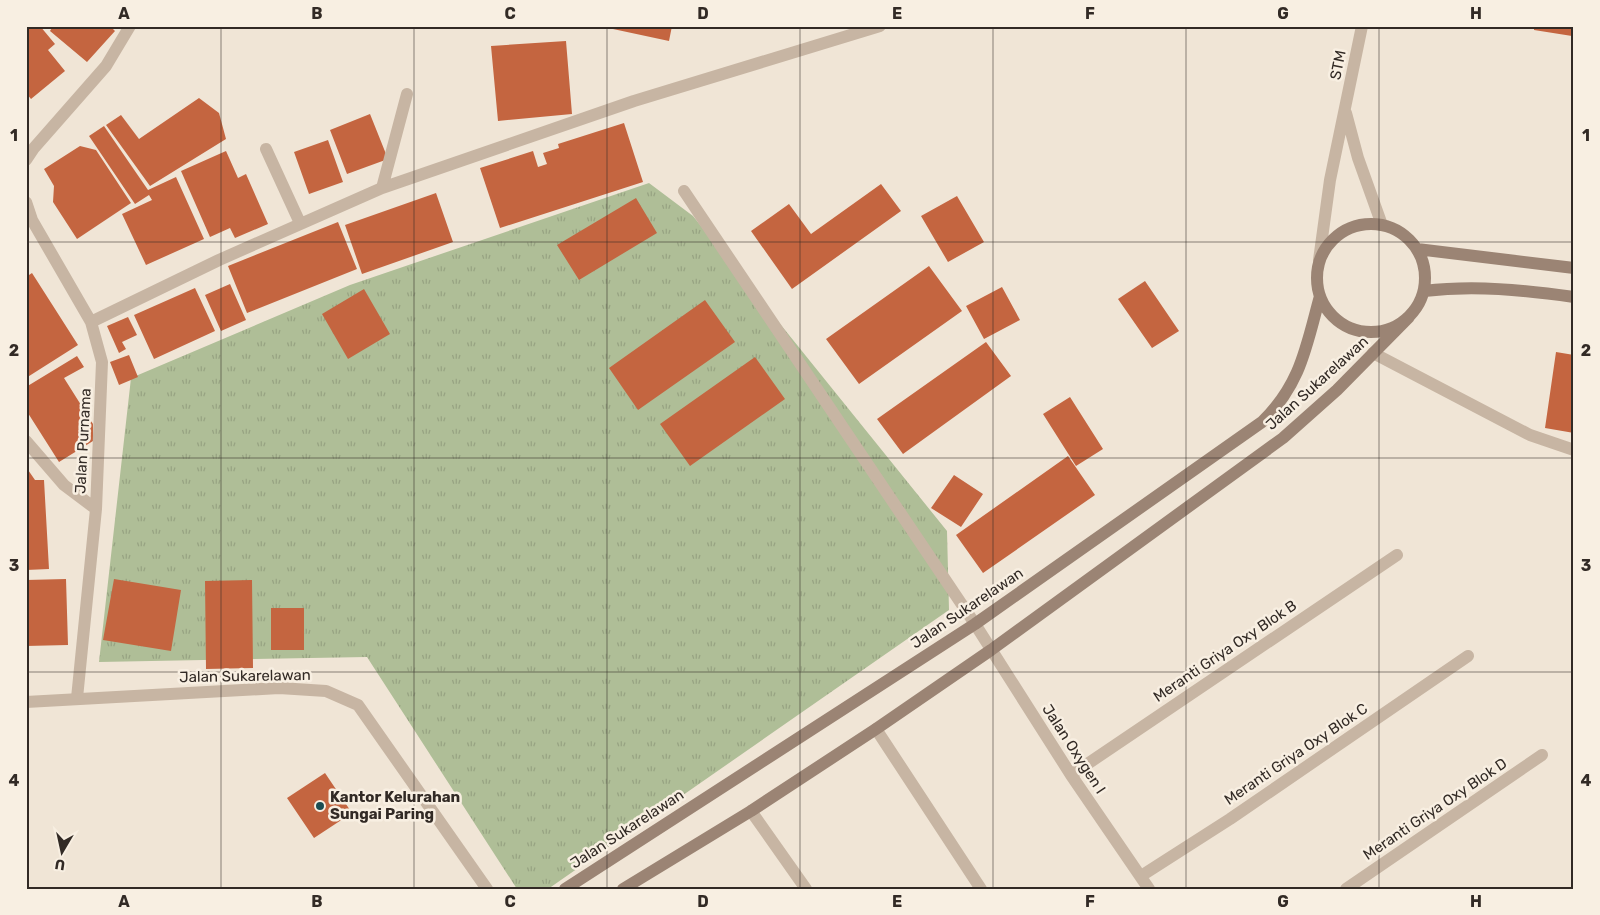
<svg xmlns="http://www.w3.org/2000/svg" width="1600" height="915" font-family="Rubik,sans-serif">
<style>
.grass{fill:url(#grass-tufts)}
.building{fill:#c46540}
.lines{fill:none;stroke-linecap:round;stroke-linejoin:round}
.minor{stroke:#c7b5a3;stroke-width:12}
.tertiary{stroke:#c7b5a3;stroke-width:12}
.secondary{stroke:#9b8474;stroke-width:12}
.grid{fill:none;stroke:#322a25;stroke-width:1;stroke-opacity:0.55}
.poi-dot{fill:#1b4d53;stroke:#f8efe2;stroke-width:2}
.labels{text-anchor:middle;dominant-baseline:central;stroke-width:5;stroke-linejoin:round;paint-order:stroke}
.street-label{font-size:15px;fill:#322a25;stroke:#f8efe2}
.poi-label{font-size:15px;font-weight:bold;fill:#322a25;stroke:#f8efe2;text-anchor:start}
.neatline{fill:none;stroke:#322a25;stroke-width:2}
.grid-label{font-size:16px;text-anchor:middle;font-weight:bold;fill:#322a25}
</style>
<defs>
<pattern id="grass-tufts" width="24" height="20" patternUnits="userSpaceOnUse" patternTransform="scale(1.25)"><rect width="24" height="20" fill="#afbe97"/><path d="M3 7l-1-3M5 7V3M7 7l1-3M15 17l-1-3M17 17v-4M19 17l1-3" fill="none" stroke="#97a382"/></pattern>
</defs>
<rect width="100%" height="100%" fill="#f0e5d6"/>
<path class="grass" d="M 649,183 L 693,216 L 947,531 L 949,610 L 548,889 L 517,889 L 367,657 L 99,662 L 131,378 L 350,285 Z"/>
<path class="building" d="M 26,26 L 40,26 L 55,44 L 48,50 L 65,71 L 31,99 L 26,93 Z
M 53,26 L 110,26 L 115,31 L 87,62 L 50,31 Z
M 599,26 L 672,26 L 669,41 Z
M 1534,26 L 1573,26 L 1572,36 L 1534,30 Z
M 566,41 L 572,114 L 498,121 L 491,46 Z
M 199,98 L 219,113 L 226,139 L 150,186 L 106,125 L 121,115 L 139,139 Z
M 370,114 L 388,159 L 347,174 L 330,130 Z
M 624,123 L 643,182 L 500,228 L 480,168 L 533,151 L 538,167 L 547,164 L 543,153 L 559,148 L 558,144 Z
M 104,126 L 148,190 L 176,177 L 204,239 L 146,265 L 122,214 L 152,200 L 149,195 L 135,204 L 89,136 Z
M 328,140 L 343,182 L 309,194 L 294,152 Z
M 80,146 L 96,150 L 131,203 L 77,239 L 53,202 L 54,186 L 44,169 Z
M 226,151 L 238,178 L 246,174 L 268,224 L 235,238 L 230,228 L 210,237 L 181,171 Z
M 881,184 L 901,211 L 792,289 L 751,231 L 789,204 L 811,234 Z
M 436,193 L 453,242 L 362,274 L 345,225 Z
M 957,196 L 984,242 L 948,262 L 921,216 Z
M 636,198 L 657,233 L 579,280 L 557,245 Z
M 338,222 L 357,269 L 247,313 L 228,266 Z
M 929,266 L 962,311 L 859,384 L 826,339 Z
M 32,273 L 78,345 L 26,378 L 26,277 Z
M 1145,281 L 1179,331 L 1152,348 L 1118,299 Z
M 230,284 L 246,320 L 221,331 L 205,295 Z
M 1002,287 L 1020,320 L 984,339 L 966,306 Z
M 195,288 L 215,331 L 154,359 L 134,315 Z
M 364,289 L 390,334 L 348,359 L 322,314 Z
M 705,300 L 735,342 L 638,410 L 609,368 Z
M 128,317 L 137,335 L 122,342 L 126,349 L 119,353 L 107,326 Z
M 986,342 L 1011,376 L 903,454 L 877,419 Z
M 1556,352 L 1574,355 L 1574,433 L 1545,428 Z
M 129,355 L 138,377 L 119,385 L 110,362 Z
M 77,356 L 84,367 L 64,378 L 93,424 L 93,441 L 59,462 L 26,410 L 26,387 Z
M 755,357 L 785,399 L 690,466 L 660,424 Z
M 1070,397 L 1103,449 L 1076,466 L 1043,414 Z
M 1068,456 L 1095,495 L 983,573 L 956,535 Z
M 26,467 L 35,480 L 44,480 L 49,569 L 26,570 Z
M 954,475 L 983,494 L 961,527 L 931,508 Z
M 66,579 L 68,645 L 26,646 L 26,580 Z
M 114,579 L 181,590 L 171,651 L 103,640 Z
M 252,580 L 253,668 L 206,669 L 205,581 Z
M 271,608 L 304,608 L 304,650 L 271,650 Z
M 325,773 L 352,813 L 314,838 L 287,798 Z"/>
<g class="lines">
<path class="minor" d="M 266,149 L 300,223
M 26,160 L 34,148 L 106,66 L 130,26
M 382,188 L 407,94
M 684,191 L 975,624 L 1071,775 L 1149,889
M 26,202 L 32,220 L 91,322 L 102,362 L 96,509 L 77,698
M 91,322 L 219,260 L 382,188 L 634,101 L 880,26
M 1373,353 L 1530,435 L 1574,450
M 26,441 L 64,485 L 96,509
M 876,729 L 981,889
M 1071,775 L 1397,555
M 751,811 L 806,889
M 1141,876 L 1230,819 L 1468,656
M 1346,889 L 1542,755"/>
<path class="tertiary" d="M 1346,113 L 1358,158 L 1382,225
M 1319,260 L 1330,180 L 1362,26
M 26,702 L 279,688 L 326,691 L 358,705 L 487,889"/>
<path class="secondary" d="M1317 278a54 54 0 1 1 108 0a54 54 0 1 1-108 0Z
M 1417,249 L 1574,268
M 1424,291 C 1475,285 1523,290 1574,297
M 565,889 L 975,624 L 1262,422 C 1301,384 1306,347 1320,296
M 623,889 L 751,811 L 876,729 L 991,650 L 1283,438 L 1337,390 L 1409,317"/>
</g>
<path class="grid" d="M 221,26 L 221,889M 414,26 L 414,889M 607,26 L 607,889M 800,26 L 800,889M 993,26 L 993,889M 1186,26 L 1186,889M 1379,26 L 1379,889M 26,242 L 1574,242M 26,458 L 1574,458M 26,672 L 1574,672"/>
<circle class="poi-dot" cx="320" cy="806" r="5"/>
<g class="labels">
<g class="street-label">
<text transform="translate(1338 65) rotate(-79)">STM</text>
<text transform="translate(1317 383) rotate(-42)">Jalan Sukarelawan</text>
<text transform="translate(83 441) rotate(-87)">Jalan Purnama</text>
<text transform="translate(967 608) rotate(-34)">Jalan Sukarelawan</text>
<text transform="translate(1225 651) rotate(-34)">Meranti Griya Oxy Blok B</text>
<text transform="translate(245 676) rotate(-1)">Jalan Sukarelawan</text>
<text transform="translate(1074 749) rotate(57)">Jalan Oxygen I</text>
<text transform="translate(1296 754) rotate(-34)">Meranti Griya Oxy Blok C</text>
<text transform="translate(1435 809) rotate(-34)">Meranti Griya Oxy Blok D</text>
<text transform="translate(627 829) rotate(-33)">Jalan Sukarelawan</text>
</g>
<g class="poi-label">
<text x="330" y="797">Kantor Kelurahan<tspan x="330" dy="17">Sungai Paring</tspan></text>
</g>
</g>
<rect width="1600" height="915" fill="none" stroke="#f8efe2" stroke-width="55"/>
<g transform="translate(62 852) rotate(189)" stroke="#f8efe2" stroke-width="4" paint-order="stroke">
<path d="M0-4L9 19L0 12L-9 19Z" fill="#322a25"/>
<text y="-8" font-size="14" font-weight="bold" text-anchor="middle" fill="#322a25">U</text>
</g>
<rect x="28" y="28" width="1544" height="860" class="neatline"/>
<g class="grid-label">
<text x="124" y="19">A</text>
<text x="317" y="19">B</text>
<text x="510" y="19">C</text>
<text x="703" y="19">D</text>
<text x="897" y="19">E</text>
<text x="1090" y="19">F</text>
<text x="1283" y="19">G</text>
<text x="1476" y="19">H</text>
<text x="14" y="141">1</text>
<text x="1586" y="141">1</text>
<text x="14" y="356">2</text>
<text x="1586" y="356">2</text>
<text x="14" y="571">3</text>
<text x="1586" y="571">3</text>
<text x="14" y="786">4</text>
<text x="1586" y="786">4</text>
<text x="124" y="907">A</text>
<text x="317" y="907">B</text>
<text x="510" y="907">C</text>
<text x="703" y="907">D</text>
<text x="897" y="907">E</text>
<text x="1090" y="907">F</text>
<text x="1283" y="907">G</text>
<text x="1476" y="907">H</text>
</g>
</svg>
